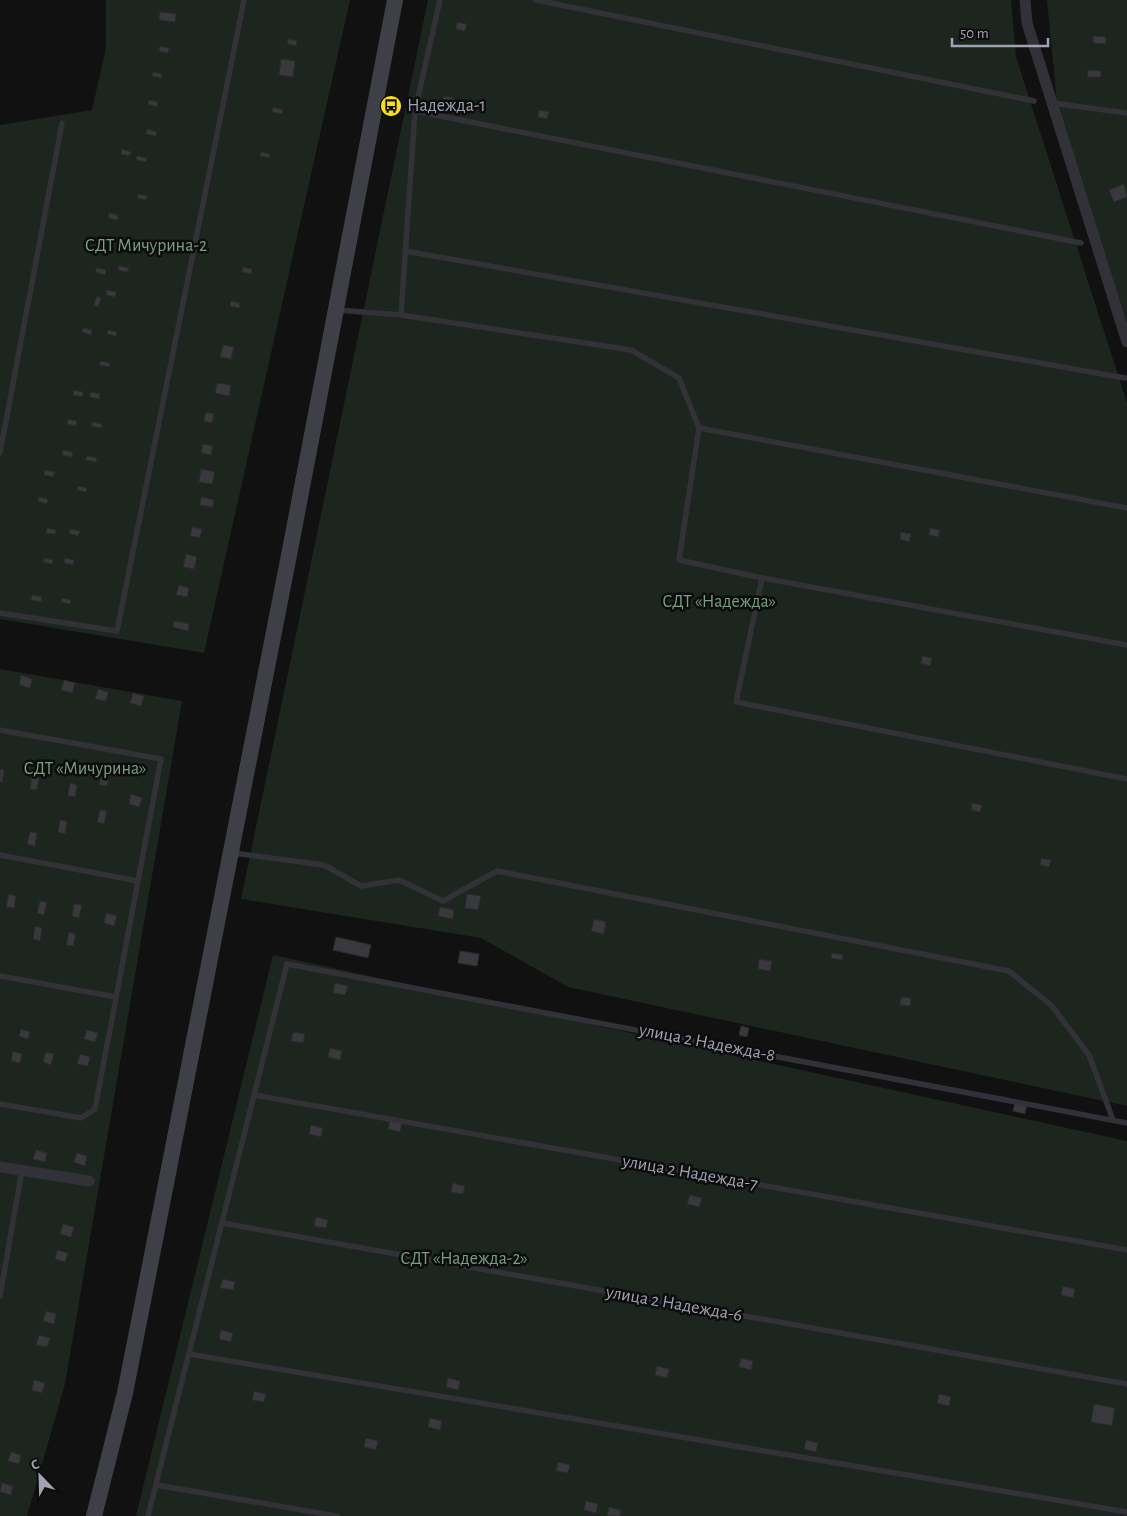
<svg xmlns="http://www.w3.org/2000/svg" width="1127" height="1516" font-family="'Alegreya Sans',sans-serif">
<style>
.green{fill:#1d251f}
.building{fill:#38383d;stroke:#2b2a2e}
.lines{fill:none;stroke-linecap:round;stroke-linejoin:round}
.lane{stroke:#323137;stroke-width:5.5}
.street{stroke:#323137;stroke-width:11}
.secondary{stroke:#3f4047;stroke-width:16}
.labels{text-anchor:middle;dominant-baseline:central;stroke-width:5;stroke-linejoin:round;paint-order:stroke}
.poi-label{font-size:18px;fill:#a1a3b4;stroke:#0c0c0d;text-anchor:start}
.park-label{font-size:18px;fill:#77a082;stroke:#0c0c0d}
.street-label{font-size:18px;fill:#a1a3b4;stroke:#0c0c0d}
</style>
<rect width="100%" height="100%" fill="#111112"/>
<path class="green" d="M 106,0 L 350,0 L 204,653 L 0,619 L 0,125 L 92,110 L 106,48 Z
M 428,0 L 1011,0 L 1016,57 L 1127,403 L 1127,1106 L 568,987 L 481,938 L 241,899 Z
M 1047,0 L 1127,0 L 1127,338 L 1059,124 Z
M 0,669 L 182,701 L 65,1384 L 27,1516 L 0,1516 Z
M 273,955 L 1127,1141 L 1127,1516 L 136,1516 Z"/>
<path class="building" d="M 160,12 L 176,14 L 175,22 L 159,20 Z
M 457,22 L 467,24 L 465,31 L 456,29 Z
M 1093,36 L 1106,37 L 1106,44 L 1093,43 Z
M 288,39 L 297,41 L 296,46 L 287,44 Z
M 160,46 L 169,48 L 168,53 L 159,51 Z
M 281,59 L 295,61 L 293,77 L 279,75 Z
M 1088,70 L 1101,71 L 1101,77 L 1087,77 Z
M 153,72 L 162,74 L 161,78 L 152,76 Z
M 444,96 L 454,98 L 452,105 L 443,103 Z
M 149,100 L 158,102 L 157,107 L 148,104 Z
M 273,107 L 283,110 L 282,114 L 272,112 Z
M 539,110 L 549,112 L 547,119 L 538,117 Z
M 147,129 L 157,132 L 156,136 L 146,134 Z
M 122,149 L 131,152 L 130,156 L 121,154 Z
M 261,152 L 270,154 L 269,158 L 260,156 Z
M 137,156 L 147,158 L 146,162 L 136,160 Z
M 1124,184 L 1127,197 L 1114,202 L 1109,190 Z
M 138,194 L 147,196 L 146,200 L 137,198 Z
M 109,213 L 118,215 L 117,220 L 108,218 Z
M 98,242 L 107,244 L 106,249 L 97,247 Z
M 119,244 L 129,246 L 128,251 L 118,249 Z
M 119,266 L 129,268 L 127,272 L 118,270 Z
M 243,267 L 252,269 L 251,274 L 242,272 Z
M 97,268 L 106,270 L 105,275 L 95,272 Z
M 107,290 L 116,292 L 115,297 L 106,295 Z
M 97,296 L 101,298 L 98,307 L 94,305 Z
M 231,301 L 240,303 L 239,308 L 230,306 Z
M 83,328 L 92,330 L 91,335 L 82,332 Z
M 108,330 L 117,332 L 116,336 L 107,334 Z
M 223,345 L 234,347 L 231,359 L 220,357 Z
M 101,361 L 110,363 L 109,367 L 99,365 Z
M 217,383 L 231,385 L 229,396 L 215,393 Z
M 74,390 L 83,392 L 82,397 L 73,395 Z
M 91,392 L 100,394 L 99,399 L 90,397 Z
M 206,412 L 214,414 L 212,423 L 204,421 Z
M 68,419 L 77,421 L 76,426 L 67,424 Z
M 92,422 L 102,424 L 101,428 L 91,426 Z
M 203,444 L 213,446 L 211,455 L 201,453 Z
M 63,450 L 73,452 L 72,457 L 62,455 Z
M 87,456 L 97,458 L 96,462 L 86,460 Z
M 201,469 L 215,472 L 212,484 L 199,482 Z
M 45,470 L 55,472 L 53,477 L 44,475 Z
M 78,486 L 87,488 L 86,492 L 77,490 Z
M 39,497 L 48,499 L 47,504 L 38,501 Z
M 201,497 L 214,500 L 213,507 L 200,505 Z
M 192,527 L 202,529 L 200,538 L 190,536 Z
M 47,528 L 56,530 L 55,534 L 46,533 Z
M 930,528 L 940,530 L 938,537 L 929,535 Z
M 70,529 L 80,531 L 78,536 L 69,533 Z
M 901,532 L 911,534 L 909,542 L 900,539 Z
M 186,554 L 197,557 L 194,569 L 183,567 Z
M 44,558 L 53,560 L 52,564 L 43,562 Z
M 65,558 L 74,560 L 73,565 L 64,563 Z
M 179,585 L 189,588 L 187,597 L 176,595 Z
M 32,595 L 42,597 L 41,602 L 31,600 Z
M 62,598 L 71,600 L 70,604 L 61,602 Z
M 174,621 L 189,624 L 188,631 L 173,627 Z
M 922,656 L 932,658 L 930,666 L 921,663 Z
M 21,675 L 32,679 L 30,688 L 19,685 Z
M 64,680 L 75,683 L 72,693 L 61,690 Z
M 98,689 L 108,692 L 106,701 L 95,699 Z
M 133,693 L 144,696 L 141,706 L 130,703 Z
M 0,769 L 4,770 L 2,783 L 0,782 Z
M 102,772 L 109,774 L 107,786 L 99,785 Z
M 32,776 L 39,778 L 37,790 L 30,789 Z
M 70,783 L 77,785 L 75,797 L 68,796 Z
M 131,794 L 142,798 L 139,807 L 129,804 Z
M 972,803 L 982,805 L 980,812 L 971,810 Z
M 100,810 L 107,811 L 104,824 L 97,822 Z
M 60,820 L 67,821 L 65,834 L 58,832 Z
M 30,832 L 37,833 L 35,846 L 27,844 Z
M 1041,858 L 1051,860 L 1049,867 L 1040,865 Z
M 9,894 L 16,896 L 14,908 L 6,907 Z
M 467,894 L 481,896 L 478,910 L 465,908 Z
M 40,901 L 47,902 L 44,915 L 37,913 Z
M 74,904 L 82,905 L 79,918 L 72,916 Z
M 440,907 L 454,910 L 453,919 L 438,916 Z
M 106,913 L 117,916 L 114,926 L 104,923 Z
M 594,919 L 606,922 L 604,934 L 591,931 Z
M 35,926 L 42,928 L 40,941 L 33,939 Z
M 69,932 L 76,934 L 73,946 L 66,945 Z
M 336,937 L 371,945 L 368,958 L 333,950 Z
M 460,951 L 479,954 L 477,966 L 458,963 Z
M 832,953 L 843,955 L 842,960 L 831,958 Z
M 759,959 L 772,961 L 770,971 L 758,969 Z
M 335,983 L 348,986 L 345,995 L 333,993 Z
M 901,997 L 911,998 L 910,1006 L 900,1005 Z
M 741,1026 L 749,1028 L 747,1037 L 739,1035 Z
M 21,1029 L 30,1032 L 28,1039 L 19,1036 Z
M 87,1030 L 98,1033 L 95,1042 L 84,1039 Z
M 293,1032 L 305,1034 L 303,1043 L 291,1041 Z
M 330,1048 L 342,1051 L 340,1060 L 328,1057 Z
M 13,1051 L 22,1054 L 20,1063 L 11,1061 Z
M 46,1052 L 54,1054 L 51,1065 L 43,1062 Z
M 80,1054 L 90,1057 L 88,1066 L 77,1064 Z
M 1015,1102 L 1027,1105 L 1025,1114 L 1013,1111 Z
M 390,1120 L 402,1123 L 400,1132 L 388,1129 Z
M 311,1125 L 323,1128 L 321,1137 L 309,1134 Z
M 36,1150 L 47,1153 L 45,1162 L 33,1159 Z
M 77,1153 L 87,1156 L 85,1166 L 74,1162 Z
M 453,1183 L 465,1186 L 463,1194 L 451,1192 Z
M 690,1195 L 702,1198 L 699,1207 L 687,1204 Z
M 316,1217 L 328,1220 L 326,1228 L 314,1226 Z
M 63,1224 L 74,1227 L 71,1237 L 60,1234 Z
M 57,1250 L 68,1253 L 65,1262 L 55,1259 Z
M 223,1279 L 235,1282 L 233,1290 L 220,1288 Z
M 1063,1286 L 1075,1289 L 1073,1298 L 1061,1295 Z
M 46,1311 L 56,1314 L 54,1324 L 43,1321 Z
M 221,1330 L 233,1333 L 231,1342 L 219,1339 Z
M 39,1335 L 50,1338 L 47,1347 L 36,1345 Z
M 741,1358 L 753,1361 L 751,1370 L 739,1367 Z
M 657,1366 L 669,1369 L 667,1378 L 655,1375 Z
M 448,1378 L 460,1381 L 458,1390 L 446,1387 Z
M 34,1380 L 45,1383 L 42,1393 L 32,1390 Z
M 254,1391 L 266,1394 L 264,1402 L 252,1400 Z
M 939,1394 L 951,1397 L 949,1406 L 937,1403 Z
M 1094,1404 L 1115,1408 L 1112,1426 L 1091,1422 Z
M 430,1418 L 442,1421 L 440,1430 L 428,1427 Z
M 366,1438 L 378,1441 L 376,1450 L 364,1447 Z
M 806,1440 L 818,1443 L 816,1452 L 804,1449 Z
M 11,1452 L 21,1455 L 19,1464 L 8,1461 Z
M 558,1462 L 570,1465 L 568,1473 L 556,1471 Z
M 2,1483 L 13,1486 L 11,1495 L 0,1492 Z
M 586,1501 L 598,1504 L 596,1513 L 584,1510 Z
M 609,1507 L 621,1510 L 620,1516 L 607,1516 Z"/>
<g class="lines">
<path class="lane" d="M 536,0 L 1034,101
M 1052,103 L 1127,113
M 415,111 L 1081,243
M 405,251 L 1125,378
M 337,310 L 401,315 L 631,350 L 679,378 L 699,428 L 679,560 L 762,578 L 736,702 L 1127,779
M 401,315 L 415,111 L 440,0
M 699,428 L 1127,508
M 0,453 L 62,123
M 762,578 L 1127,645
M 0,613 L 117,631 L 244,0
M 0,730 L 161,759 L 95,1109 L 81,1118 L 0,1104
M 233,853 L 324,865 L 361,886 L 399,880 L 443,901 L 497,871 L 1009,971 L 1051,1005 L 1089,1055 L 1113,1120
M 0,855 L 138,881
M 0,976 L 116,997
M 254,1095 L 1127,1250
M 222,1223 L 1127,1384
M 0,1296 L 22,1170
M 189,1354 L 1127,1512
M 156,1485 L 337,1516
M 148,1516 L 287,964 L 1127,1123"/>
<path class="street" d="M 1025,0 L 1027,23 L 1127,342
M 0,1167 L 89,1181"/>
<path class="secondary" d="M 94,1516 L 125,1393 L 290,550 L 395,0"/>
</g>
<defs>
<g id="bus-disc" transform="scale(1.125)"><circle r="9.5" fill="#fbdd20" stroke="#0c0c0d"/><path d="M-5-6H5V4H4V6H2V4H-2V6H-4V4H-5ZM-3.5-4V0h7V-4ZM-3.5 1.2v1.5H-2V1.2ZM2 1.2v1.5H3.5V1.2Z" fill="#111"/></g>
</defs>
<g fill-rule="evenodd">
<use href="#bus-disc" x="391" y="106"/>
</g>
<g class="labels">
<g class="poi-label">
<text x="407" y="106">Надежда-1</text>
</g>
<g class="park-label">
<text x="146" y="246">СДТ Мичурина-2</text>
<text x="719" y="602">СДТ «Надежда»</text>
<text x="85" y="769">СДТ «Мичурина»</text>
<text x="464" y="1259">СДТ «Надежда-2»</text>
</g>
<g class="street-label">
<text transform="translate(707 1043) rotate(11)">улица 2 Надежда-8</text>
<text transform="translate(690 1173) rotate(10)">улица 2 Надежда-7</text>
<text transform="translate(674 1304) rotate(10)">улица 2 Надежда-6</text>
</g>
</g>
<g transform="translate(40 1476) rotate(337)" stroke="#0c0c0d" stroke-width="4" paint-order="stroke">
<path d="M0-4L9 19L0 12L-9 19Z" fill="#a1a3b4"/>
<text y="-8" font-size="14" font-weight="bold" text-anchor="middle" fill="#a1a3b4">С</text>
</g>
<path d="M952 38v8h96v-8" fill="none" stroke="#a1a3b4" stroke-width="2.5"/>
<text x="960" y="38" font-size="15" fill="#a1a3b4" stroke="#0c0c0d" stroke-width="4" paint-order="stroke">50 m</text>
</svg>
